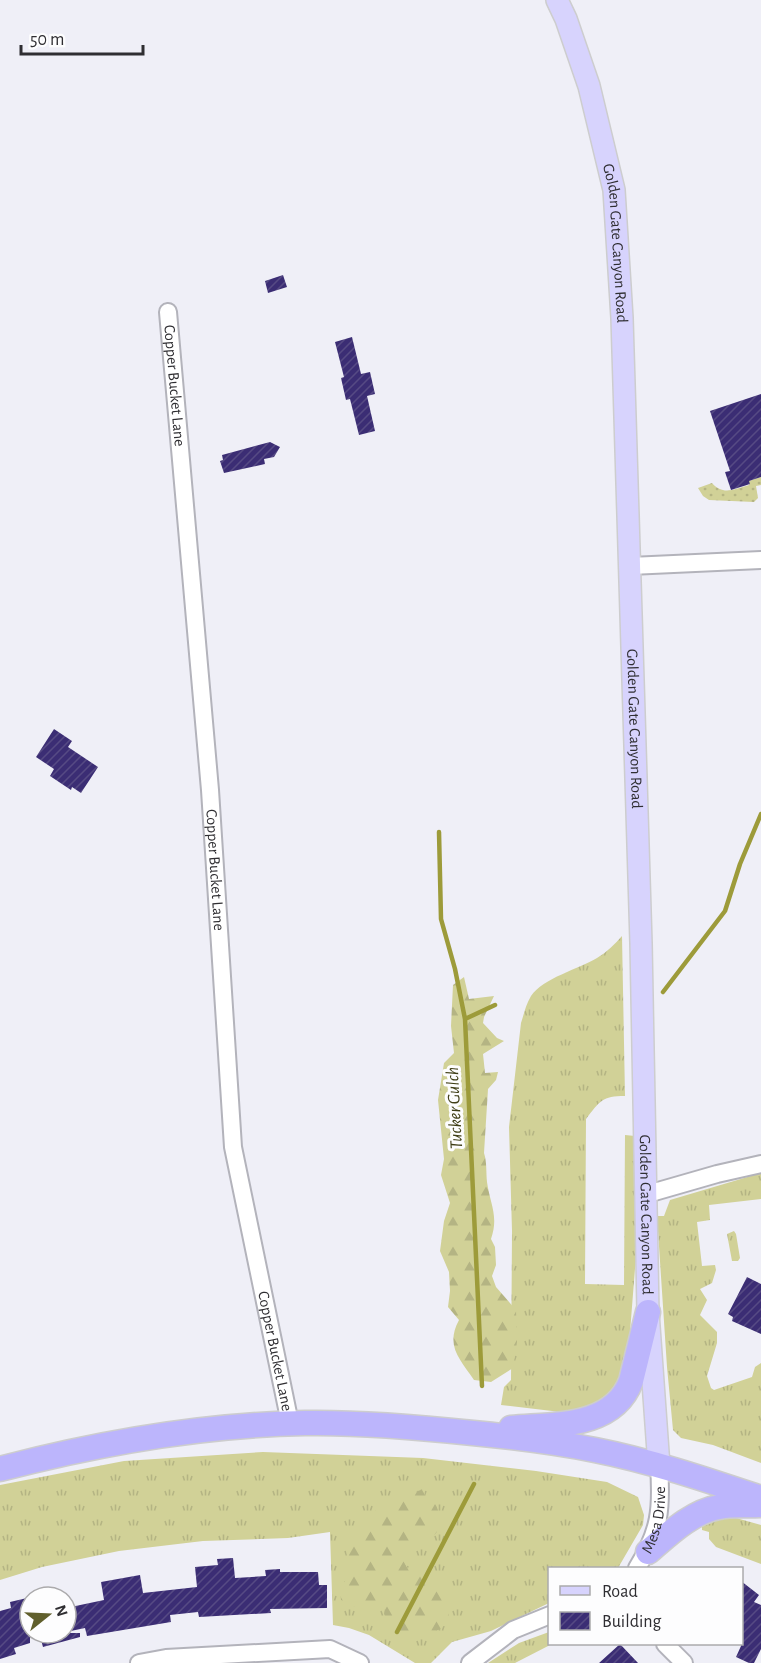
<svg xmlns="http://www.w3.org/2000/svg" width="761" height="1663" font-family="'Alegreya Sans',sans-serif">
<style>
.grass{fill:url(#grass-tufts)}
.forest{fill:url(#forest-firs)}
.park{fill:url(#park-dots)}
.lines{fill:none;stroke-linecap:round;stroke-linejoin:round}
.stream{stroke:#9d9b3a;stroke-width:4.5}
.building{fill:url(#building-hatch)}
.minor-casing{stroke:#b3b3bb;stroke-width:20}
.major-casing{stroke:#cdcdce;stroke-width:24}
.highway-casing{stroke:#cdcdce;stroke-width:27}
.minor{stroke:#fff;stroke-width:16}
.major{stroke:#d7d3fd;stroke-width:21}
.highway{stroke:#bcb5fc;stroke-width:24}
.labels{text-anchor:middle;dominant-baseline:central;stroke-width:6;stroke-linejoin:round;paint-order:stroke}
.street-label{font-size:16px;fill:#2f2e32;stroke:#fdfdfe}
.water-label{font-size:18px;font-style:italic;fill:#3f3e16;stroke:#fdfdfe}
</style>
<defs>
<pattern id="grass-tufts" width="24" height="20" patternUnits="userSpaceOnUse" patternTransform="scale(1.5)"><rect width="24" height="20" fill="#d1d197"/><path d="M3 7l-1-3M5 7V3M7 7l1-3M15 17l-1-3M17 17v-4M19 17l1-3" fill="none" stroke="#b4b483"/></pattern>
<pattern id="forest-firs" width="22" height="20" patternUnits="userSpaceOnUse" patternTransform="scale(1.5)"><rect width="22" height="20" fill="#d1d197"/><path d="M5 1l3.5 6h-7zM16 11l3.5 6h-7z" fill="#b4b483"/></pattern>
<pattern id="park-dots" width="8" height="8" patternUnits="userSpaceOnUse" patternTransform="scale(1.5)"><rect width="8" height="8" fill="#d1d197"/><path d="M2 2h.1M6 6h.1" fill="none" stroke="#b4b483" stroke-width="1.8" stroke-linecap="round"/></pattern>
<pattern id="building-hatch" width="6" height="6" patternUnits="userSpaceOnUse" patternTransform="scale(1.5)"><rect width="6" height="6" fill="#3b2d74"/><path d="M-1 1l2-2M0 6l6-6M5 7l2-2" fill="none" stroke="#564a84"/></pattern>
</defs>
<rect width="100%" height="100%" fill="#efeff7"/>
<path class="grass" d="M 622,936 L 625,1096 C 602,1096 600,1101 586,1119 L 585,1284 L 624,1285 L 625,1135 L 635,1136 L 637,1243 L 629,1345 L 622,1380 L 605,1401 L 569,1413 L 501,1405 L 504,1387 L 511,1380 L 512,1231 L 509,1127 L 521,1023 C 524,1014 526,1004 531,996 C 543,978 579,969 597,958 C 607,952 615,944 622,936 Z
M 761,1173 L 761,1199 L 709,1205 L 710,1220 L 697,1222 L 702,1266 L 715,1265 L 716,1270 L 712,1283 L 700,1289 L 707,1300 L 700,1315 L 717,1332 L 717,1343 L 707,1376 L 711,1388 L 714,1390 L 752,1377 L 755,1367 L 761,1363 L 761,1463 L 713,1445 L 681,1438 L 673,1430 L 667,1367 L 657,1216 L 664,1216 L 670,1200 Z
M 734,1231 L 736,1234 L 740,1258 L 738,1261 L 732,1261 L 727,1234 Z
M 263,1452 L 423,1458 L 536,1471 L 607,1482 L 638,1497 L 644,1515 L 643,1525 L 618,1568 L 550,1568 L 549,1603 L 491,1631 L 452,1642 L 431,1663 L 415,1663 L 369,1635 L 349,1628 L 333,1625 L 330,1532 L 288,1538 L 203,1541 L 119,1551 L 42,1567 L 0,1580 L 0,1485 L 124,1461 Z
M 729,1516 L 761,1525 L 761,1564 L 716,1547 L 709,1539 L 709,1532 L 702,1530 L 702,1519 Z
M 549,1632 L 550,1644 L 552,1644 L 515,1663 L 488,1663 L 519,1643 Z"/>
<path class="forest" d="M 464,977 L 469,999 L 494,996 L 484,1017 L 483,1023 L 497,1038 L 504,1041 L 483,1054 L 485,1073 L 498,1072 L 496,1080 L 488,1089 L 484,1153 C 487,1162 486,1172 487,1182 C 490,1204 499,1216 491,1239 L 495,1247 L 496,1265 L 492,1276 L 496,1287 L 516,1310 L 517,1342 L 513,1368 L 491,1382 L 474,1380 C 460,1359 445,1346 459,1320 L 448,1307 L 450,1291 L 449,1272 L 440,1251 L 444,1221 L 450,1203 L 441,1175 L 444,1159 L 438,1100 L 444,1063 L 454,1053 L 451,1026 L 453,985 Z
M 424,1489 L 425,1496 C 437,1500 441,1515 440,1527 C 437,1532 433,1538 427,1541 C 423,1544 418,1543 413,1545 C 397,1551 404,1566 414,1575 L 433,1578 L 439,1589 L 445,1592 L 449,1618 C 439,1636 435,1629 419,1631 C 411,1632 407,1636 399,1634 L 398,1630 L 384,1614 L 386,1603 C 370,1593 365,1619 341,1600 L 340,1589 L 348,1576 L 346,1542 L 352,1532 L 365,1524 L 376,1510 L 390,1500 Z"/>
<path class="park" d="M 761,477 L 761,485 L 756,486 L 758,498 L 754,502 L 709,500 L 703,496 L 698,488 L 712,483 C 723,496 735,489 749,485 L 749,481 Z"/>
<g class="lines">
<path class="stream" d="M 439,832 L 441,919 L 455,969 L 465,1019 L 482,1386
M 663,992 L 725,911 L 740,864 L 761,814
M 465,1019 L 495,1005
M 397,1632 L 474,1484"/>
</g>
<path class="building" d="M 283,275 L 287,287 L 268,293 L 265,281 Z
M 352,337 L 361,374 L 370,372 L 375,394 L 367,396 L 375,431 L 359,435 L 350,399 L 346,400 L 341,378 L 344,377 L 335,342 Z
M 761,394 L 761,477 L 749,481 L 750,484 L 731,490 L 725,472 L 730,471 L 710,411 Z
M 270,442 L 280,447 L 274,457 L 264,459 L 265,464 L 224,473 L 220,461 L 223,460 L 222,455 Z
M 54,729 L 72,741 L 68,747 L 98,767 L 81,793 L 72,787 L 71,790 L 50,776 L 54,769 L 36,757 Z
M 747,1277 L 761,1284 L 761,1334 L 732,1321 L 733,1317 L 728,1314 Z
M 233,1558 L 235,1578 L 266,1576 L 265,1570 L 280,1569 L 280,1572 L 318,1572 L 319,1585 L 327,1585 L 327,1608 L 270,1609 L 271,1613 L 199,1617 L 198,1612 L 170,1615 L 171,1622 L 87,1636 L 85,1628 L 66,1632 L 66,1608 L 104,1600 L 101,1582 L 140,1575 L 143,1593 L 197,1587 L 195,1567 L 218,1565 L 217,1559 Z
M 741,1581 L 759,1595 L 754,1602 L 761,1605 L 761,1649 L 754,1663 L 749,1663 L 736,1657 L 741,1646 Z
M 27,1598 L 30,1609 L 30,1643 L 14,1648 L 16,1654 L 0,1659 L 0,1611 L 11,1608 L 10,1602 Z
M 39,1633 L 80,1633 L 80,1637 L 43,1647 Z
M 620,1644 L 638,1663 L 599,1663 Z"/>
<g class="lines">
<g class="minor-casing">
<g id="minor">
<path id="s1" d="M 168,312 L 210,790 L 233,1147 L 290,1423"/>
<path d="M 630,566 L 761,560"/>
<path d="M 644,1195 L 717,1174 L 761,1164"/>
<path id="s2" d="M 637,1568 C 660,1531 662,1509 659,1466"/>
<path d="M 665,1644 L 684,1663"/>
<path d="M 139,1663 L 166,1658 L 330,1649 L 360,1663"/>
<path d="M 470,1663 L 513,1630 L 550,1615"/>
</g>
</g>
<g class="major-casing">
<g id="major">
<path id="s3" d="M 557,0 L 566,19 L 589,86 L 614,190 L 622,318 L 641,943 L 648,1312 L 659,1466"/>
</g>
</g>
<g class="highway-casing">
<path id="highway" d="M 511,1428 C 553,1424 613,1429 631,1381 L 648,1312
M 0,1469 C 99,1443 203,1425 305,1423 C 362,1422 417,1427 473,1433 C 514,1437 555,1442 595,1450 C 651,1461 707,1480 761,1498
M 648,1552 C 668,1535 691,1512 719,1507 C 732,1504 747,1506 761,1505"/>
</g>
<use href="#minor" class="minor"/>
<use href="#major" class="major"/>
<use href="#highway" class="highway"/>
</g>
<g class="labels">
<g class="street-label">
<text stroke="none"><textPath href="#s3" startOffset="252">Golden Gate Canyon Road</textPath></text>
<text stroke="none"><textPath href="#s1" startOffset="74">Copper Bucket Lane</textPath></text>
<text stroke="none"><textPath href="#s3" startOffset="738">Golden Gate Canyon Road</textPath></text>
<text stroke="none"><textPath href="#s1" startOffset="560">Copper Bucket Lane</textPath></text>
<text stroke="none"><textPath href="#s3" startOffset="1224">Golden Gate Canyon Road</textPath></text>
<text stroke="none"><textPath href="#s1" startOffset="1046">Copper Bucket Lane</textPath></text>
<text stroke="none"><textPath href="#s2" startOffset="52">Mesa Drive</textPath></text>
</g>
<g class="water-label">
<text transform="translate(455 1108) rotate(-93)">Tucker Gulch</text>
</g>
</g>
<rect x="548" y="1567" width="195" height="78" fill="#fdfdfe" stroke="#abaaac" stroke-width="1.5"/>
<rect x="560" y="1586" width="30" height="9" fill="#d7d3fd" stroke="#abaaac" stroke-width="1.5"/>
<text x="602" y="1597" font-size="18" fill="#2f2e32">Road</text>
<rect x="560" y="1612" width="30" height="18" fill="url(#building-hatch)" stroke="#abaaac" stroke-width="1.5"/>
<text x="602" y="1627" font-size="18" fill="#2f2e32">Building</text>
<g transform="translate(48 1615) rotate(72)"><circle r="28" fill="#fdfdfe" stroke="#abaaac" stroke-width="1.5"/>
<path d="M0-4.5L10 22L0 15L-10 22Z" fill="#605f2c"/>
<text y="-9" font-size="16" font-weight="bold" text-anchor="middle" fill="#2f2e32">N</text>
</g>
<path d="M21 45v9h122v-9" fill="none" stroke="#2f2e32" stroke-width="3"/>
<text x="30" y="45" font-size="18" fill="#2f2e32" stroke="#fdfdfe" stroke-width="4.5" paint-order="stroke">50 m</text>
</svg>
